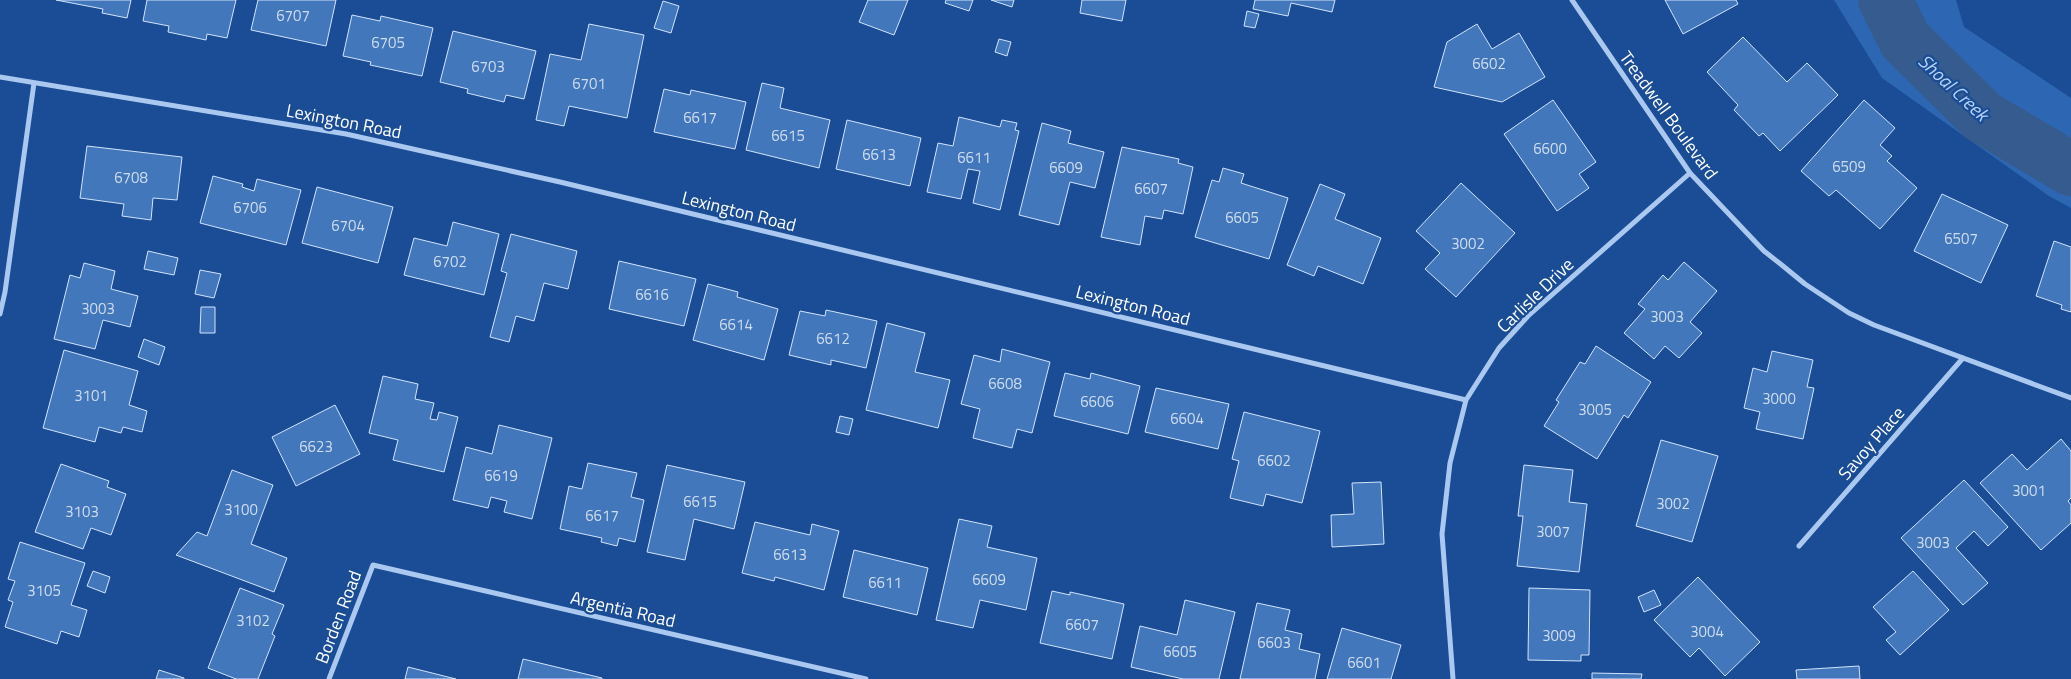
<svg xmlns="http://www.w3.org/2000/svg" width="2071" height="679" font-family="'Titillium Web',sans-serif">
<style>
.green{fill:#2d67b3}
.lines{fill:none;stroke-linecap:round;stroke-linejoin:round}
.river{stroke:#365b8f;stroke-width:54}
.building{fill:#4277bc;stroke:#d2e4fb}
.street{stroke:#abc9f0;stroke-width:5}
.labels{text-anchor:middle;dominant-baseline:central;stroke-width:4.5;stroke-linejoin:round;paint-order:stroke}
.number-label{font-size:15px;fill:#d0ddee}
.street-label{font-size:18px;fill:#fff;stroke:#1a4d95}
.water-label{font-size:19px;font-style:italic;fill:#b8d3f7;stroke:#1a4d95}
</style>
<rect width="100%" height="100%" fill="#1a4d95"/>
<path class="green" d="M 1834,0 L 1956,0 L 1964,27 L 2071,98 L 2071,208 L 2049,196 L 1882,78 Z"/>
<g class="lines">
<path class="river" d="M 1885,0 L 1905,40 L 1983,117 L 2071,169"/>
</g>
<path class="building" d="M 56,0 L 131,0 L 127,18 L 102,13 L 103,9 Z
M 147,0 L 236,0 L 227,38 L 207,34 L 206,40 L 168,32 L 169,26 L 143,21 Z
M 258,0 L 336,0 L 326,46 L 251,30 Z
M 868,0 L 908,0 L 894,35 L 859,22 Z
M 946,0 L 973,0 L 969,11 L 945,3 Z
M 991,0 L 1014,0 L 1012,7 Z
M 1082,0 L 1126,0 L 1122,21 L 1080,13 Z
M 1255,0 L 1335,0 L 1332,12 L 1291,3 L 1288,16 L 1253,9 Z
M 1665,0 L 1736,0 L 1738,4 L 1683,34 Z
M 663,1 L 679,6 L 671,33 L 654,28 Z
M 1247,11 L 1259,14 L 1255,28 L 1244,26 Z
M 352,15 L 380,21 L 381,16 L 433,28 L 422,76 L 370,65 L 371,62 L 343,56 Z
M 589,24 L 644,35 L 627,118 L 569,106 L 564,126 L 536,120 L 550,54 L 581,60 Z
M 1477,24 L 1492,49 L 1519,33 L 1545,77 L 1502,102 L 1434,87 L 1447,42 Z
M 453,31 L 536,51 L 524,99 L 506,95 L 504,102 L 467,93 L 468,89 L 440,82 Z
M 1743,37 L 1787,82 L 1807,63 L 1838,95 L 1780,151 L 1763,133 L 1759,136 L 1734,110 L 1738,105 L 1707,72 Z
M 999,39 L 1011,42 L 1007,56 L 995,52 Z
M 762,83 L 784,88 L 780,108 L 830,120 L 819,168 L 746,150 Z
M 664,89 L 690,95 L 691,90 L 746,102 L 735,149 L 654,132 Z
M 1553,100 L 1596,162 L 1579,174 L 1589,188 L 1557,211 L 1504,134 Z
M 1864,100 L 1895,128 L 1880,145 L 1892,156 L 1887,161 L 1917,188 L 1880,229 L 1836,190 L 1829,196 L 1801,171 Z
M 959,117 L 1000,127 L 1002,120 L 1017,123 L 1015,130 L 1019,131 L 1000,210 L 973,203 L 980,171 L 968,169 L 961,199 L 927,192 L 938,143 L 953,146 Z
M 847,120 L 921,138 L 910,186 L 836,169 Z
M 1042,123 L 1071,131 L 1068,143 L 1104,152 L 1095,188 L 1070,182 L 1059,225 L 1019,215 Z
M 87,146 L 182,157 L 177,200 L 153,198 L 151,220 L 122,216 L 124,204 L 80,198 Z
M 1122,147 L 1179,159 L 1178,163 L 1193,167 L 1183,214 L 1164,210 L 1162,219 L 1145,216 L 1140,245 L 1101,237 Z
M 1223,168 L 1244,174 L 1241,183 L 1288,198 L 1269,259 L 1195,237 L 1212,180 L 1219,182 Z
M 213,176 L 243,184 L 242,187 L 254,191 L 257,179 L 301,190 L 286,245 L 200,223 Z
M 1461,183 L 1515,233 L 1456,297 L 1425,269 L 1440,253 L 1416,231 Z
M 1320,184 L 1345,194 L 1335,219 L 1381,238 L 1363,284 L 1318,266 L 1314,276 L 1287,265 Z
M 317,187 L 393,207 L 378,263 L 302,243 Z
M 1942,194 L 2008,225 L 1981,283 L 1914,251 Z
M 453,222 L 499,234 L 484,295 L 404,275 L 414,238 L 447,246 Z
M 511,234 L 577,251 L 568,289 L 544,283 L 534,321 L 516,316 L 509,342 L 490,337 L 507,273 L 501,271 Z
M 2054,241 L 2071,247 L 2071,312 L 2061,309 L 2062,305 L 2036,296 Z
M 148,251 L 178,258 L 174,275 L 144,269 Z
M 619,261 L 696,279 L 684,326 L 609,309 Z
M 1684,262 L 1717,291 L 1690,322 L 1702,333 L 1679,358 L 1665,346 L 1654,359 L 1624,333 L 1645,309 L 1638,304 L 1663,275 L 1668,280 Z
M 84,263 L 115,271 L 111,289 L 138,296 L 130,327 L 103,320 L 95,349 L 54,339 L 70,275 L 80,278 Z
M 200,270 L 221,274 L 214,298 L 195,294 Z
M 708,284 L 738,292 L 737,297 L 778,309 L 764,360 L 693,340 Z
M 201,307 L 215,307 L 215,333 L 200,333 Z
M 826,310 L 877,321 L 866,368 L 831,360 L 831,365 L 789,355 L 800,311 L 825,316 Z
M 887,323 L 925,333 L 915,372 L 950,380 L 938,428 L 866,410 Z
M 144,339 L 165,347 L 159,365 L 138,357 Z
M 1596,346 L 1651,382 L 1628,418 L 1624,415 L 1597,459 L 1544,426 L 1559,402 L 1556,400 L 1580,362 L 1585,364 Z
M 1002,349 L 1050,362 L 1032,433 L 1017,429 L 1012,448 L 973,438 L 980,409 L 961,404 L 974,355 L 1000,362 Z
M 64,350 L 138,371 L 129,405 L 147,411 L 142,432 L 123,427 L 121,433 L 99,427 L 95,442 L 43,428 Z
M 1772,351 L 1813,360 L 1807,387 L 1814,388 L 1803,439 L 1756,429 L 1760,412 L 1744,408 L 1753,368 L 1767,372 Z
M 1065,373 L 1090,379 L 1091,373 L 1140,386 L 1128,434 L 1054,416 Z
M 383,376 L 418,384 L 415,399 L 434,403 L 430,419 L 437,420 L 439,412 L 458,417 L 444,472 L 393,460 L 398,440 L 369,433 Z
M 1156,388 L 1229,404 L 1218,449 L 1145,432 Z
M 335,405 L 360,454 L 296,486 L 272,437 Z
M 1244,412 L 1320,431 L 1302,503 L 1266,494 L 1263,506 L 1230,498 L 1239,461 L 1232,459 Z
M 840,416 L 853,419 L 849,435 L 836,432 Z
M 499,425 L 552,438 L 532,519 L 504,512 L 507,501 L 491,497 L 488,508 L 453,500 L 466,447 L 492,454 Z
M 2061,439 L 2071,451 L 2071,498 L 2068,501 L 2071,505 L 2071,523 L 2041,550 L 1980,483 L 2012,454 L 2027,470 Z
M 1661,440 L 1718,456 L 1692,542 L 1636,526 Z
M 588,463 L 637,473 L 631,497 L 644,500 L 635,542 L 619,538 L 617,546 L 601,542 L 602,538 L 560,529 L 569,486 L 582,489 Z
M 61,464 L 109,481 L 107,487 L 126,494 L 111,535 L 91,528 L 83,549 L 35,532 Z
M 667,465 L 745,482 L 734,529 L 694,519 L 685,560 L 647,552 Z
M 1524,465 L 1573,470 L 1569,502 L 1587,504 L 1579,572 L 1517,566 L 1523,516 L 1518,516 Z
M 232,470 L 273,485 L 251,544 L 287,558 L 274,592 L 176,555 L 197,532 L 207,536 Z
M 1964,480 L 2008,527 L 1988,546 L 1974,531 L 1956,548 L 1988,583 L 1963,605 L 1901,538 Z
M 1381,482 L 1384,544 L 1332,547 L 1331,515 L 1354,514 L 1352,483 Z
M 959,519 L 992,526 L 987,547 L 1037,558 L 1026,610 L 980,600 L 973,628 L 936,620 Z
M 755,522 L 810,535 L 812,524 L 839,531 L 824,590 L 775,577 L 774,581 L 742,573 Z
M 20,542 L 85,563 L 71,605 L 87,610 L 79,637 L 61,631 L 57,644 L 5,627 L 13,602 L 8,600 L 15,581 L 8,579 Z
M 854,550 L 928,568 L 917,615 L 843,597 Z
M 93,571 L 110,577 L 105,593 L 87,586 Z
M 1913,571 L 1949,610 L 1900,655 L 1886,640 L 1896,632 L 1873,607 Z
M 1698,577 L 1760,642 L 1725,676 L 1699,648 L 1690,657 L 1654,620 Z
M 240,588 L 284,605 L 272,634 L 275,636 L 258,679 L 236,679 L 208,668 Z
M 1529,588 L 1590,590 L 1589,655 L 1581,655 L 1581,661 L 1528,660 Z
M 1654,590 L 1661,605 L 1644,612 L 1638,597 Z
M 1052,591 L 1070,595 L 1070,592 L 1124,604 L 1112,659 L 1040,643 Z
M 1185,600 L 1235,612 L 1219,679 L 1183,679 L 1131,667 L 1140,626 L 1177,635 Z
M 1257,603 L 1290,610 L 1285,630 L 1302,634 L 1299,649 L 1320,654 L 1315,679 L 1240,679 Z
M 1342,628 L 1401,645 L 1391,679 L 1327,679 Z
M 523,659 L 602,678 L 602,679 L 518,679 Z
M 1859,666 L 1860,679 L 1797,679 L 1796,670 Z
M 408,667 L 456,679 L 405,679 Z
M 159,670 L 184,678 L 184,679 L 156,679 Z
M 1592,673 L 1642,674 L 1641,679 L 1592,679 Z"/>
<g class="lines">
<path class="street" d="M 1572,0 L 1690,173 L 1764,251 L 1783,266 L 1805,284 L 1849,313 L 1874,325 L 2071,398
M 0,77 L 346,134 L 560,182 L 1466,400
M 0,314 L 5,292 L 34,83
M 1799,546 L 1963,358
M 329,679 L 373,565 L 866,679
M 1453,679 L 1442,534 L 1450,463 L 1466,400 L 1499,348 L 1528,316 L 1690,173"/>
</g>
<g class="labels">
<g class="number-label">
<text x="293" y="15">6707</text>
<text x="388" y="42">6705</text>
<text x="1489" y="63">6602</text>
<text x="488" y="66">6703</text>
<text x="589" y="83">6701</text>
<text x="700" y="117">6617</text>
<text x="788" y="135">6615</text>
<text x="1550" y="148">6600</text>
<text x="879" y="154">6613</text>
<text x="974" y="157">6611</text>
<text x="1849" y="166">6509</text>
<text x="1066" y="167">6609</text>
<text x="131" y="177">6708</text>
<text x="1151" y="188">6607</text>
<text x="250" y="207">6706</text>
<text x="1242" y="217">6605</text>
<text x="348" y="225">6704</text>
<text x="1961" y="238">6507</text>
<text x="1468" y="243">3002</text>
<text x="450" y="261">6702</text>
<text x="652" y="294">6616</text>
<text x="98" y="308">3003</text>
<text x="1667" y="316">3003</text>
<text x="736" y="324">6614</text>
<text x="833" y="338">6612</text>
<text x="1005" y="383">6608</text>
<text x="91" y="395">3101</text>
<text x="1779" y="398">3000</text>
<text x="1097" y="401">6606</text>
<text x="1595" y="409">3005</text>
<text x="1187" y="418">6604</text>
<text x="316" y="446">6623</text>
<text x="1274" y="460">6602</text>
<text x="501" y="475">6619</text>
<text x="2029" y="490">3001</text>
<text x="700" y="501">6615</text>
<text x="1673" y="503">3002</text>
<text x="241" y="509">3100</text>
<text x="82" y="511">3103</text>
<text x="602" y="515">6617</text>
<text x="1553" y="531">3007</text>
<text x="1933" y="542">3003</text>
<text x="790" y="554">6613</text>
<text x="989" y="579">6609</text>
<text x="885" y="582">6611</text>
<text x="44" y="590">3105</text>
<text x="253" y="620">3102</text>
<text x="1082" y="624">6607</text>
<text x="1707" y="631">3004</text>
<text x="1559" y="635">3009</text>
<text x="1274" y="642">6603</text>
<text x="1180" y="651">6605</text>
<text x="1364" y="662">6601</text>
</g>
<g class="street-label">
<text transform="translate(1669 115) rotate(54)">Treadwell Boulevard</text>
<text transform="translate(344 121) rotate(11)">Lexington Road</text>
<text transform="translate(739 211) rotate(14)">Lexington Road</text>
<text transform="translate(1535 295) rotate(-44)">Carlisle Drive</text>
<text transform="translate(1133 305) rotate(14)">Lexington Road</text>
<text transform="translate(1871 443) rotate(-49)">Savoy Place</text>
<text transform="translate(623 609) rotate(13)">Argentia Road</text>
<text transform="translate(338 617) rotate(-69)">Borden Road</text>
</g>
<g class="water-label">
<text transform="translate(1954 87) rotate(43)">Shoal Creek</text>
</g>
</g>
</svg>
